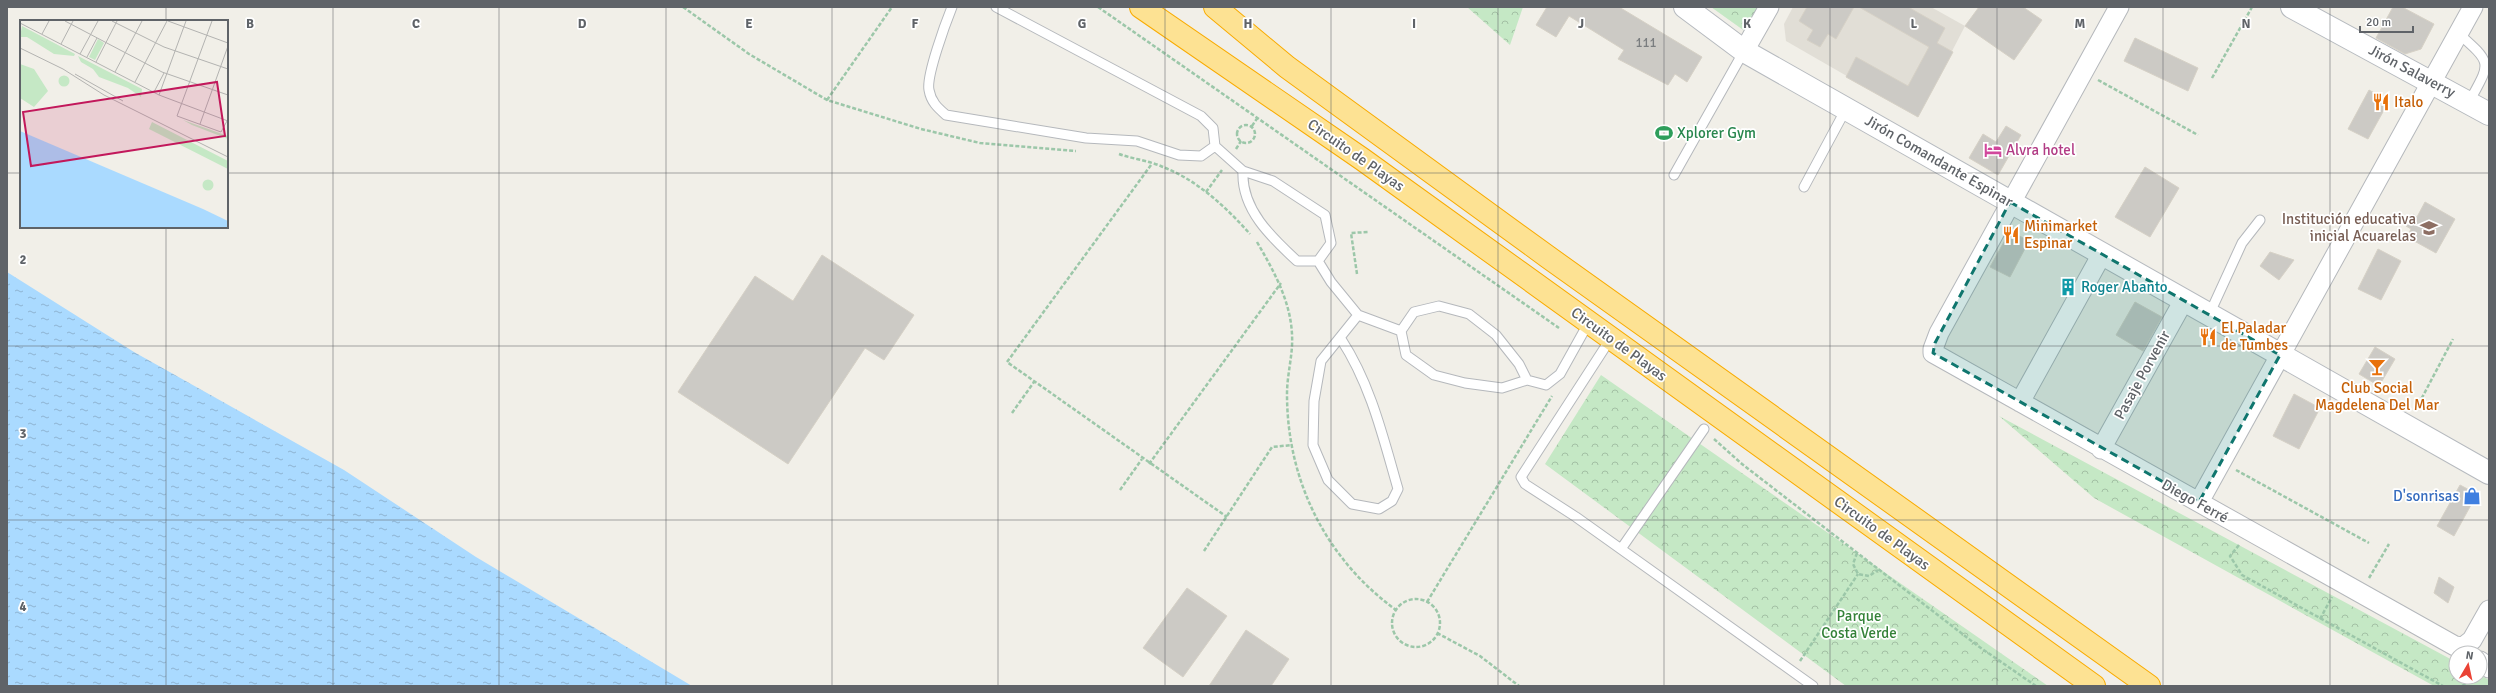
<svg xmlns="http://www.w3.org/2000/svg" width="2496" height="693" font-family="Signika,sans-serif">
<style>
.education{fill:#e1ded6}
.park{fill:url(#park-crowns)}
.water{fill:url(#water-ripples)}
.building{fill:#cccac5;stroke:#d6d1c6}
.lines{fill:none;stroke-linecap:round;stroke-linejoin:round}
.lane-casing{stroke:#b5b8bc;stroke-width:11}
.street-casing{stroke:#b5b8bc;stroke-width:21}
.secondary-casing{stroke:#b6babf;stroke-width:24}
.highway-casing{stroke:#f9ab00;stroke-width:24}
.path{stroke:#9cc7a9;stroke-width:2.5;stroke-dasharray:4 2;stroke-linecap:butt}
.lane{stroke:#fff;stroke-width:9}
.street{stroke:#fff;stroke-width:19}
.secondary{stroke:#fff;stroke-width:22}
.highway{stroke:#fde293;stroke-width:22}
.marked{fill:#0f766e;fill-opacity:0.2;stroke:#0f766e;stroke-width:3;stroke-dasharray:8 5;stroke-linejoin:round}
.grid{fill:none;stroke:#5f6368;stroke-width:1;stroke-opacity:0.55}
.labels{text-anchor:middle;dominant-baseline:central;stroke-width:3.5;stroke-linejoin:round;paint-order:stroke}
.number-label{font-size:13px;fill:#7a7d7f}
.street-label{font-size:15px;fill:#5f6368;stroke:#fff}
.food-label{font-size:15px;fill:#c56008;stroke:#fff;text-anchor:start}
.leisure-label{font-size:15px;fill:#27864d;stroke:#fff;text-anchor:start}
.hotel-label{font-size:15px;fill:#b23c85;stroke:#fff;text-anchor:start}
.education-label{font-size:15px;fill:#785e54;stroke:#fff;text-anchor:end}
.culture-label{font-size:15px;fill:#0d838f;stroke:#fff;text-anchor:start}
.shop-label{font-size:15px;fill:#366cbe;stroke:#fff;text-anchor:end}
.park-label{font-size:15px;fill:#348238;stroke:#fff}
.inset-road{fill:none;stroke:#b3b3b1;stroke-width:1}
.view{fill:#c2185b;fill-opacity:0.15;stroke:#c2185b;stroke-width:2}
.inset-edge{fill:none;stroke:#5f6368;stroke-width:2}
.grid-label{font-size:13px;text-anchor:middle;font-weight:bold;fill:#5f6368;stroke:#fff;stroke-width:3.5;stroke-linejoin:round;paint-order:stroke}
</style>
<defs>
<pattern id="park-crowns" width="20" height="18" patternUnits="userSpaceOnUse"><rect width="20" height="18" fill="#c5e8c5"/><path d="M2 6a3 3 0 1 1 6 0M12 15a3 3 0 1 1 6 0" fill="none" stroke="#a3c0a4"/></pattern>
<pattern id="water-ripples" width="26" height="14" patternUnits="userSpaceOnUse"><rect width="26" height="14" fill="#aadaff"/><path d="M2 4q2-2 4 0t4 0M15 11q2-2 4 0t4 0" fill="none" stroke="#8eb4d2"/></pattern>
</defs>
<rect width="100%" height="100%" fill="#f1efe8"/>
<path class="education" d="M 1793,7 L 1931,7 L 1965,26 L 1918,117 L 1786,41 L 1784,24 Z"/>
<path class="park" d="M 1467,7 L 1523,7 L 1510,45 Z
M 1711,7 L 1761,7 L 1746,32 Z
M 1601,375 L 2048,686 L 1846,686 L 1545,464 Z
M 1999,416 L 2456,662 L 2456,677 L 2480,677 L 2480,675 L 2489,680 L 2489,686 L 2434,686 L 2094,498 Z"/>
<path class="water" d="M 7,272 L 134,352 L 344,470 L 476,557 L 692,686 L 7,686 Z"/>
<path class="building" d="M 1547,7 L 1619,7 L 1702,57 L 1687,82 L 1675,74 L 1668,85 L 1618,59 L 1624,50 L 1569,16 L 1556,37 L 1536,25 Z
M 1807,7 L 1854,7 L 1836,39 L 1828,34 L 1820,47 L 1807,40 L 1813,30 L 1799,21 Z
M 1859,7 L 1908,7 L 1945,28 L 1937,43 L 1953,52 L 1918,117 L 1846,77 L 1856,57 L 1908,86 L 1929,47 Z
M 1979,7 L 2023,7 L 2042,20 L 2014,60 L 1965,26 Z
M 2393,7 L 2402,7 L 2434,24 L 2421,49 L 2405,54 L 2376,38 Z
M 2135,38 L 2198,68 L 2188,91 L 2124,61 Z
M 2369,90 L 2389,101 L 2368,139 L 2348,129 Z
M 2006,126 L 2021,135 L 1998,175 L 1969,158 L 1983,134 L 1996,142 Z
M 2145,167 L 2179,188 L 2150,237 L 2115,217 Z
M 2425,202 L 2455,219 L 2436,253 L 2407,237 L 2411,229 L 2406,226 L 2413,214 L 2417,217 Z
M 2010,231 L 2029,241 L 2010,277 L 1990,267 Z
M 2378,249 L 2401,261 L 2381,300 L 2358,289 Z
M 2270,252 L 2294,260 L 2279,280 L 2260,266 Z
M 822,255 L 914,315 L 884,360 L 865,348 L 788,464 L 678,392 L 755,276 L 793,301 Z
M 2135,302 L 2162,317 L 2143,351 L 2116,335 Z
M 2375,347 L 2395,359 L 2379,386 L 2359,374 Z
M 2294,394 L 2320,408 L 2299,449 L 2273,436 Z
M 2460,485 L 2477,494 L 2454,536 L 2437,526 Z
M 2439,577 L 2454,587 L 2448,603 L 2434,593 Z
M 1187,588 L 1227,616 L 1183,677 L 1143,648 Z
M 1246,630 L 1289,659 L 1271,686 L 1209,686 Z"/>
<g class="lines">
<g class="lane-casing">
<path id="lane" d="M 952,7 C 946,22 926,76 929,90 C 931,102 938,108 946,115 L 1086,138 L 1137,141 L 1179,155 L 1201,156 L 1215,146 L 1213,128 L 1201,116 L 996,7
M 2458,33 C 2493,64 2491,62 2469,102
M 1215,146 L 1243,171 L 1273,181 L 1325,215 L 1331,243 L 1318,261 L 1297,261 C 1271,237 1241,209 1243,171
M 1674,175 L 1744,51
M 1804,187 L 1846,109
M 1318,261 L 1331,282 L 1358,315 L 1401,331
M 2209,315 L 2242,243 L 2260,220
M 1611,338 L 1521,477 L 1525,484 L 1576,517 L 1813,686
M 1341,339 C 1371,385 1383,437 1398,489 L 1392,501 L 1379,509 L 1352,504 L 1328,480 L 1313,445 L 1314,401 L 1321,361 L 1358,315
M 1527,380 L 1519,364 L 1496,335 L 1469,314 L 1439,306 L 1414,312 L 1401,331 L 1406,355 L 1434,375 L 1465,383 L 1502,388 L 1527,380 L 1546,385 L 1560,374 L 1589,322
M 1621,549 L 1704,429"/>
</g>
<g class="street-casing">
<path id="street" d="M 2119,7 L 1939,333 L 1933,349 L 1933,353 L 2455,646 L 2463,647
M 1744,51 L 1769,7
M 2020,402 L 2102,254
M 2101,449 L 2184,300
M 2199,502 L 2473,7
M 2463,647 L 2472,640 L 2489,610
M 2480,661 L 2489,668"/>
</g>
<g class="secondary-casing">
<path id="secondary" d="M 1685,7 L 1744,51 L 2489,473
M 2292,7 L 2489,114"/>
</g>
<g class="highway-casing">
<path id="highway" d="M 1141,7 L 1362,159 L 2094,686
M 1215,7 L 1287,67 L 1548,257 L 2149,686"/>
</g>
<path class="path" d="M 683,7 L 749,54 L 827,100 L 921,129 L 980,143 L 1076,151
M 1098,7 L 1559,328
M 2212,78 L 2252,7
M 2098,80 L 2198,135
M 827,100 L 892,7
M1237 134a9 9 0 1 1 18 0a9 9 0 1 1-18 0Z
M 1252,126 L 1258,117
M 1236,149 L 1241,141
M 1119,154 C 1133,159 1150,161 1163,167 C 1197,180 1226,207 1250,234
M 1151,165 L 1007,362 L 1227,517
M 1206,192 L 1222,170
M 1257,242 C 1276,275 1294,307 1292,346 C 1291,362 1287,378 1287,394 C 1287,481 1326,559 1396,610
M 1357,274 L 1351,233 L 1368,232
M 2416,409 L 2453,339
M 1012,413 L 1034,382
M 1714,439 L 1742,464 L 1978,646 L 2036,686
M 1149,464 L 1281,283
M 2236,470 L 2369,543
M 1120,490 L 1142,459
M 2239,545 L 2230,556 L 2242,575 L 2443,686
M 1204,551 L 1272,447 L 1292,445
M 1857,553 L 1853,564 L 1858,574 L 1869,576 L 1878,570
M 2369,578 L 2389,544
M1392 623a24 24 0 1 1 48 0a24 24 0 1 1-48 0Z
M 1427,602 L 1552,396
M 2320,619 L 2332,597
M 1437,633 L 1480,656 L 1519,686
M 1800,661 L 1858,574
M 2462,686 L 2473,679"/>
<use href="#lane" class="lane"/>
<use href="#street" class="street"/>
<use href="#secondary" class="secondary"/>
<use href="#highway" class="highway"/>
</g>
<path class="marked" d="M 2010,202 L 2280,355 L 2199,502 L 1933,353 L 1935,343 Z"/>
<path class="grid" d="M 166,7 L 166,21M 333,7 L 333,686M 499,7 L 499,686M 666,7 L 666,686M 832,7 L 832,686M 998,7 L 998,686M 1165,7 L 1165,686M 1331,7 L 1331,686M 1498,7 L 1498,686M 1664,7 L 1664,686M 1830,7 L 1830,686M 1997,7 L 1997,686M 2163,7 L 2163,686M 2330,7 L 2330,686M 7,173 L 21,173M 227,173 L 2489,173M 166,227 L 166,686M 7,346 L 2489,346M 7,520 L 2489,520"/>
<defs>
<g id="restaurant-bare" transform="scale(1.38)"><path d="M-5-6h1v4h1v-4h1v4h1v-4h1v5L-1.5 .5V6h-2V.5L-5-1ZM5-6V6H3V1.5H1.5Q1.5-4 5-6Z" fill="#e8710a" stroke="#fff" stroke-width="2.5" paint-order="stroke"/></g>
<g id="stadium-bare" transform="scale(1.38)"><path d="M0-5a6.5 5 0 1 0 0 10a6.5 5 0 1 0 0-10ZM-3.5-1.8h7v3.6h-7Z" fill="#2e9e5b" stroke="#fff" stroke-width="2.5" paint-order="stroke"/></g>
<g id="hotel-bare" transform="scale(1.38)"><path d="M-6-4.5h1.5V1H6V5H4.5V3h-9V5H-6ZM-4 0a1.8 1.8 0 1 1 3.6 0ZM.5 0V-2.5h3Q6-2.5 6 0Z" fill="#d1479c" stroke="#fff" stroke-width="2.5" paint-order="stroke"/></g>
<g id="school-bare" transform="scale(1.38)"><path d="M0-5L7-2L0 1L-7-2ZM-4 1L0 2.5L4 1V4Q0 6-4 4Z" fill="#8d6e63" stroke="#fff" stroke-width="2.5" paint-order="stroke"/></g>
<g id="building-bare" transform="scale(1.38)"><path d="M-4-6H4V6H1V3H-1V6H-4ZM-2.5-4.3h1.7v1.8h-1.7ZM.8-4.3h1.7v1.8H.8ZM-2.5-1h1.7V.8h-1.7ZM.8-1h1.7V.8H.8Z" fill="#0f9aa8" stroke="#fff" stroke-width="2.5" paint-order="stroke"/></g>
<g id="bar-bare" transform="scale(1.38)"><path d="M-6-5H6L.8 .8V4.5H3.5V6h-7V4.5H-.8V.8Z" fill="#e8710a" stroke="#fff" stroke-width="2.5" paint-order="stroke"/></g>
<g id="shop-bare" transform="scale(1.38)"><path d="M-5-2.5h2.3a2.7 3.5 0 0 1 5.4 0H5L5.5 6h-11ZM-1.5-2.5h3a1.5 2.3 0 0 0-3 0Z" fill="#3f7fe0" stroke="#fff" stroke-width="2.5" paint-order="stroke"/></g>
</defs>
<g fill-rule="evenodd">
<use href="#restaurant-bare" x="2381" y="102"/>
<use href="#stadium-bare" x="1664" y="133"/>
<use href="#hotel-bare" x="1993" y="150"/>
<use href="#school-bare" x="2429" y="228"/>
<use href="#restaurant-bare" x="2011" y="235"/>
<use href="#building-bare" x="2068" y="287"/>
<use href="#restaurant-bare" x="2208" y="337"/>
<use href="#bar-bare" x="2377" y="367"/>
<use href="#shop-bare" x="2472" y="496"/>
</g>
<g class="labels">
<g class="number-label">
<text x="1646" y="43">111</text>
</g>
<g class="street-label">
<text transform="translate(2412 71) rotate(28)">Jirón Salaverry</text>
<text transform="translate(1356 155) rotate(35)">Circuito de Playas</text>
<text transform="translate(1939 161) rotate(30)">Jirón Comandante Espinar</text>
<text transform="translate(1619 344) rotate(36)">Circuito de Playas</text>
<text transform="translate(2142 375) rotate(-61)">Pasaje Porvenir</text>
<text transform="translate(2195 501) rotate(29)">Diego Ferré</text>
<text transform="translate(1882 533) rotate(36)">Circuito de Playas</text>
</g>
<g class="food-label">
<text x="2394" y="102">Italo</text>
<text x="2024" y="226">Minimarket<tspan x="2024" dy="17">Espinar</tspan></text>
<text x="2221" y="328">El Paladar<tspan x="2221" dy="17">de Tumbes</tspan></text>
<text x="2377" y="388" text-anchor="middle">Club Social<tspan x="2377" dy="17">Magdelena Del Mar</tspan></text>
</g>
<g class="leisure-label">
<text x="1677" y="133">Xplorer Gym</text>
</g>
<g class="hotel-label">
<text x="2006" y="150">Alvra hotel</text>
</g>
<g class="education-label">
<text x="2416" y="219">Institución educativa<tspan x="2416" dy="17">inicial Acuarelas</tspan></text>
</g>
<g class="culture-label">
<text x="2081" y="287">Roger Abanto</text>
</g>
<g class="shop-label">
<text x="2459" y="496">D'sonrisas</text>
</g>
<g class="park-label">
<text x="1859" y="616">Parque<tspan x="1859" dy="17">Costa Verde</tspan></text>
</g>
</g>
<g transform="translate(20 20)">
<rect width="208" height="208" fill="#f1efe8"/>
<path d="M 2,6 L 55,34 L 54,36 L 34,34 L 7,17 L 0,17 ZM 0,44 L 14,49 L 28,71 L 14,87 L 0,78 Z" fill="#c5e8c5"/>
<path d="M 78,19 L 84,23 L 75,40 L 69,37 ZM 58,36 L 122,69 L 121,77 L 108,68 L 79,57 L 73,49 L 61,42 ZM38.5 61a5.5 5.5 0 1 1 11 0a5.5 5.5 0 1 1-11 0ZM 163,100 L 208,116 L 208,119 L 172,105 ZM 132,102 L 208,141 L 208,149 L 129,109 ZM182.5 165a5.5 5.5 0 1 1 11 0a5.5 5.5 0 1 1-11 0Z" fill="#c5e8c5"/>
<path d="M 0,111 L 183,189 L 208,201 L 208,207 L 0,207 Z" fill="#aadaff"/>
<path class="inset-road" d="M 45,1 L 142,52 L 208,75M 92,1 L 144,27 L 208,49M 148,1 L 208,23M 192,1 L 157,96 L 201,112 L 207,101M 0,3 L 139,75 L 208,101M 22,14 L 29,1M 41,24 L 53,1M 0,28 L 43,49 L 84,75 L 208,137M 60,34 L 78,1M 67,37 L 77,18M 76,42 L 97,1M 95,52 L 122,1M 55,54 L 103,81M 115,62 L 147,1M 134,72 L 144,53M 139,75 L 166,1M 180,104 L 208,26"/>
<path class="view" d="M 197,62 L 205,116 L 11,146 L 3,92 Z"/>
<rect width="208" height="208" class="inset-edge"/>
</g>
<g class="grid-label">
<text x="250" y="28">B</text>
<text x="416" y="28">C</text>
<text x="582" y="28">D</text>
<text x="749" y="28">E</text>
<text x="915" y="28">F</text>
<text x="1082" y="28">G</text>
<text x="1248" y="28">H</text>
<text x="1414" y="28">I</text>
<text x="1581" y="28">J</text>
<text x="1747" y="28">K</text>
<text x="1914" y="28">L</text>
<text x="2080" y="28">M</text>
<text x="2246" y="28">N</text>
<text x="23" y="264">2</text>
<text x="23" y="438">3</text>
<text x="23" y="611">4</text>
</g>
<rect width="2496" height="693" fill="none" stroke="#5f6368" stroke-width="16"/>
<g transform="translate(2468 665) rotate(9)"><circle r="19" fill="#ffffff" stroke="#bfc1c3"/>
<path d="M0-3L7 15L0 10L-7 15Z" fill="#ea4335"/>
<text y="-6" font-size="11" font-weight="bold" text-anchor="middle" fill="#5f6368">N</text>
</g>
<path d="M2360 26v6h53v-6" fill="none" stroke="#5f6368" stroke-width="2"/>
<text x="2366" y="26" font-size="12" fill="#5f6368" stroke="#ffffff" stroke-width="3" paint-order="stroke">20 m</text>
</svg>
